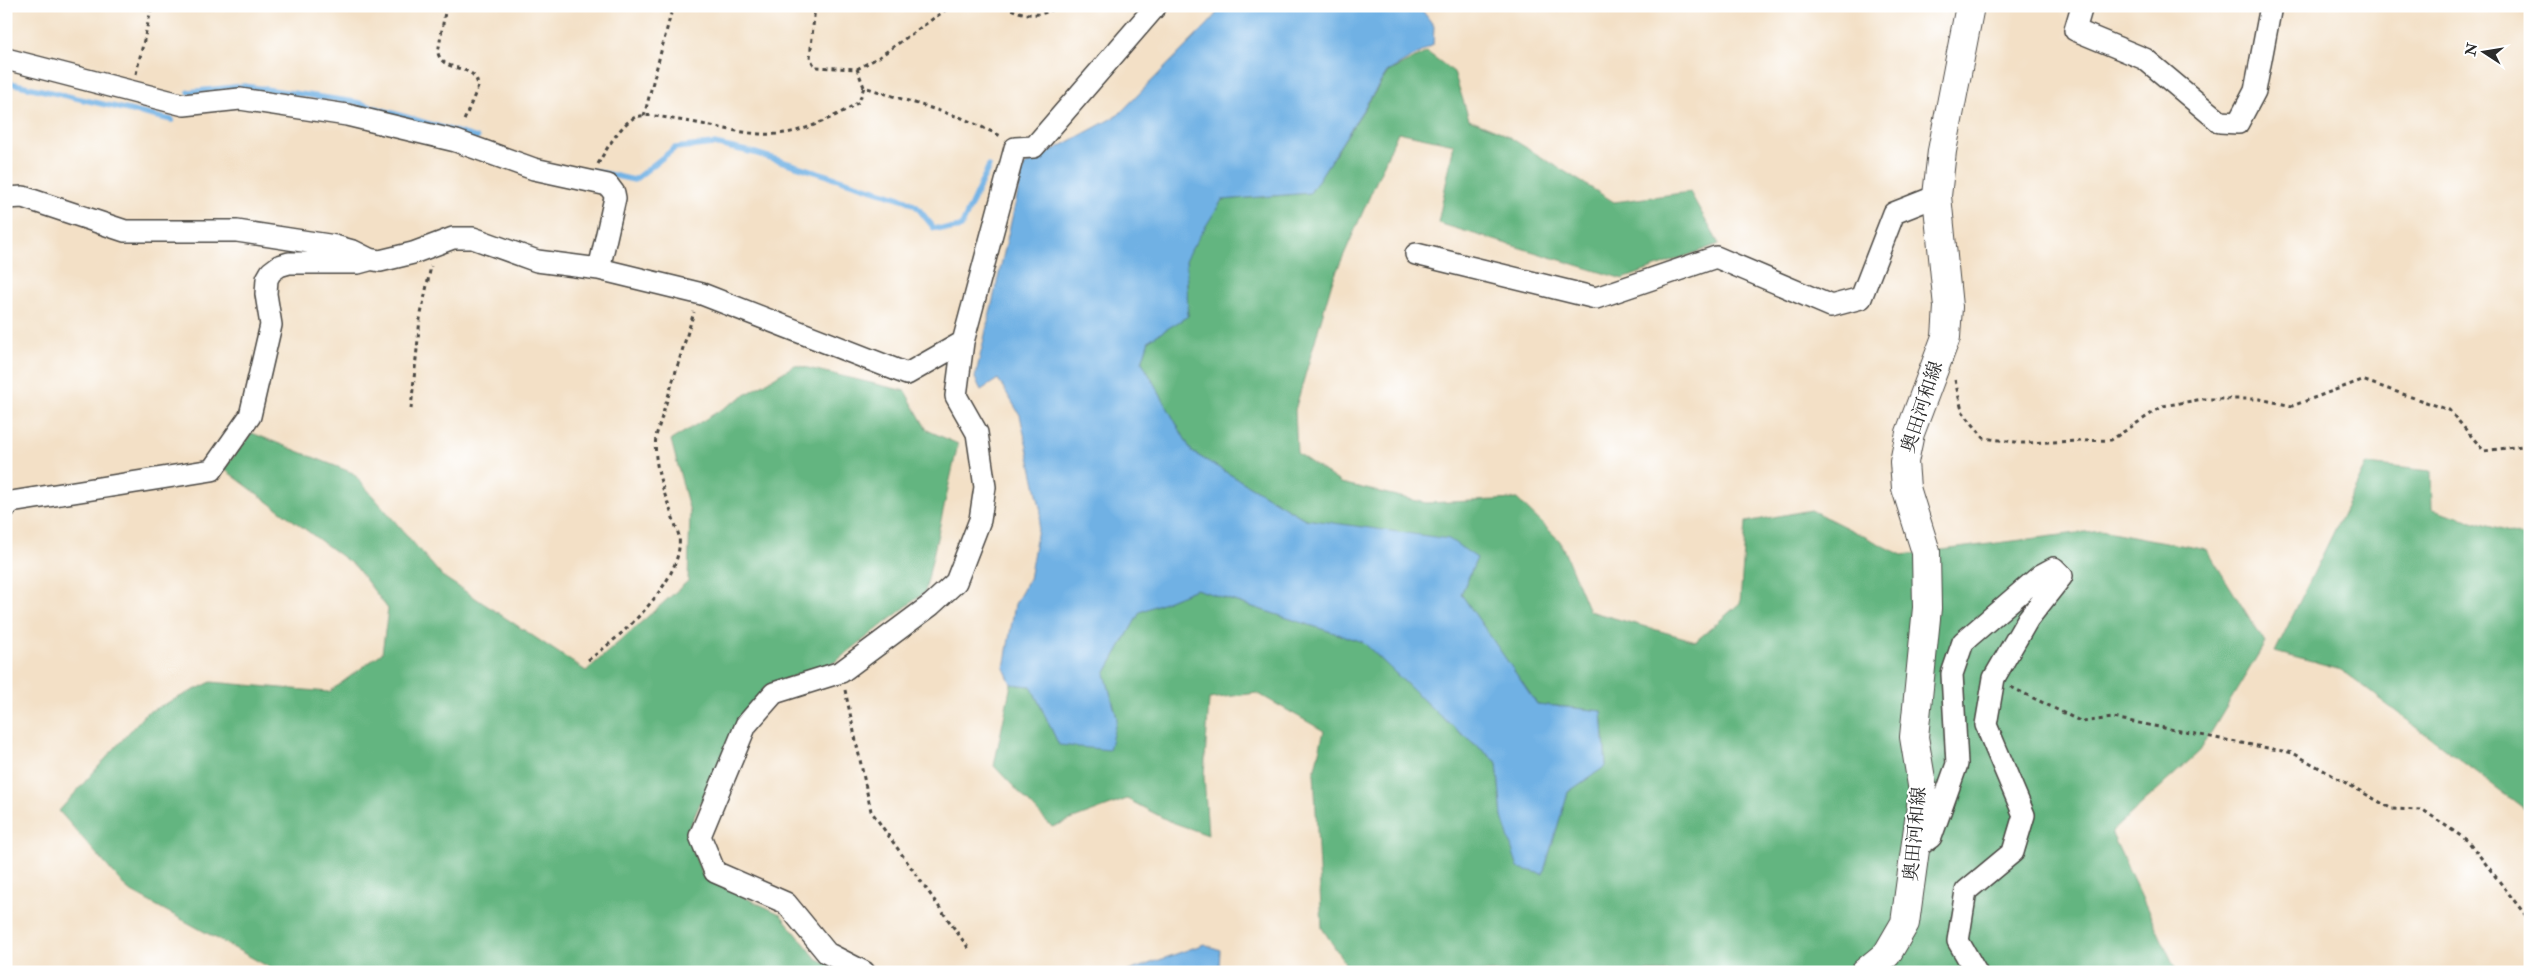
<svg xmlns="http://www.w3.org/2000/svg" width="2536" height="978" font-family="'IM FELL Double Pica','Noto Serif JP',serif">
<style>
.forest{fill:#64b580;stroke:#487056}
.water{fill:#6fb1e4;stroke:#4d6e88}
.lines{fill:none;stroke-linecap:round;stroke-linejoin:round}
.stream{stroke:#6fb1e4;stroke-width:5.5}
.minor-casing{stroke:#494642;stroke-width:24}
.secondary-casing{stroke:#494642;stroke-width:30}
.path{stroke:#494642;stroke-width:3;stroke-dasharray:4 4;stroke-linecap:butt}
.minor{stroke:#fff;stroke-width:21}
.secondary{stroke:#fff;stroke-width:28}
.labels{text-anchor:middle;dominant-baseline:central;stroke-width:4;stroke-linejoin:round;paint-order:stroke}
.street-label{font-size:19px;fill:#2b2b2b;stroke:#fff}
</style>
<rect width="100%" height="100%" fill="#fff"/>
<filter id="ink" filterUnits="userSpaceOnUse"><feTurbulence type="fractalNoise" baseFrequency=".02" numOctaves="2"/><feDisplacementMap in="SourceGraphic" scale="10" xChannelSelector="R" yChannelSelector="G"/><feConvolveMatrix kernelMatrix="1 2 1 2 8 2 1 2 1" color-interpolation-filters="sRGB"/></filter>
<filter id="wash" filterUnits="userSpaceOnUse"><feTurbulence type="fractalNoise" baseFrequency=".0096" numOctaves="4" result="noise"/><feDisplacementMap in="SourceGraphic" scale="20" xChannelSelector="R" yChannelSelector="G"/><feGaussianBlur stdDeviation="1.12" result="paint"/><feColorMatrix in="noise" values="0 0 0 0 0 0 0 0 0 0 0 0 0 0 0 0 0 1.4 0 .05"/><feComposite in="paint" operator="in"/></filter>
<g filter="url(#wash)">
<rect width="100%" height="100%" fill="#f3e0c6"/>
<path class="forest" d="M 1427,52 L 1454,72 L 1469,119 L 1501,132 L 1614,202 L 1690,192 L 1719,244 L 1623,279 L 1438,223 L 1454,144 L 1398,132 L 1332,282 L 1295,410 L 1297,453 L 1341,483 L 1426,503 L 1517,499 L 1560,541 L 1589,611 L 1696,641 L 1740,603 L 1746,522 L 1811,510 L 1902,555 L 2101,530 L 2207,550 L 2265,643 L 2200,751 L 2111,832 L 2177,972 L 1344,972 L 1345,963 L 1322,928 L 1314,772 L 1324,731 L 1257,693 L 1209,699 L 1204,776 L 1208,835 L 1169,821 L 1127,799 L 1052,827 L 994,766 L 1011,684 L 1031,686 L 1059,745 L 1117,718 L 1105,674 L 1140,612 L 1196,589 L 1363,642 L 1439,715 L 1497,762 L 1502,817 L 1543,874 L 1568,792 L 1606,766 L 1602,711 L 1537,704 L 1461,594 L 1477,558 L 1374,530 L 1305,519 L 1192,452 L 1142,362 L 1149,340 L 1188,316 L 1186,258 L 1222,200 L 1310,193 L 1388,72 Z
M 795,365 L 905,391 L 927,430 L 958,444 L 925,592 L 835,662 L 767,685 L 736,724 L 686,835 L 704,878 L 780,914 L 816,958 L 844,972 L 278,972 L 128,890 L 59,811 L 146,713 L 211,682 L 329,692 L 382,653 L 388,609 L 356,567 L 224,469 L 252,433 L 353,473 L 442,576 L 586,671 L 688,581 L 690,512 L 671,440 Z
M 2367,464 L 2431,471 L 2432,509 L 2525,537 L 2530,522 L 2530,813 L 2341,670 L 2275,652 Z"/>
<path class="water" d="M 1222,6 L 1419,6 L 1434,26 L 1433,45 L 1387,72 L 1310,193 L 1222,200 L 1186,258 L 1188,316 L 1149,340 L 1142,362 L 1192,452 L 1305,519 L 1449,539 L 1477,558 L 1461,594 L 1537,704 L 1602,711 L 1606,766 L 1568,792 L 1543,874 L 1518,868 L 1502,817 L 1497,762 L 1439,715 L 1363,642 L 1196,589 L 1140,612 L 1105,674 L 1117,718 L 1109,750 L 1059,745 L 1031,686 L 1011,684 L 1004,668 L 1015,604 L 1029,579 L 1041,512 L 1020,415 L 998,379 L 981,390 L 975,378 L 1024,166 L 1118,115 L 1209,23 Z
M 1204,944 L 1220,950 L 1219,969 L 1215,972 L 1126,972 Z"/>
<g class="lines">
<path class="stream" d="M 6,82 L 172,120
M 189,92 L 244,86 L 355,102 L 477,138
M 594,171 L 634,180 L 675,148 L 714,144 L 755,153 L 906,200 L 917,207 L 934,228 L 950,229 L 961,227 L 989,166"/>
</g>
</g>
<g filter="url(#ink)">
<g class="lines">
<g class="minor-casing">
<path id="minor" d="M 2082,6 L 2075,30 L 2145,59 L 2220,122 L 2238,123 L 2255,91 L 2271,6
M 6,59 L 184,105 L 240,99 L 347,115 L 456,141 L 534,169 L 608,185 L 614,193 L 615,198 L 599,269
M 6,198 L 23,197 L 125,231 L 237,231 L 335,246 L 353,251 L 369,259 L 380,261 L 413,253 L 453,238 L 473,238 L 537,261 L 599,269 L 702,294 L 907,374 L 963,342
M 1416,254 L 1596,298 L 1716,257 L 1831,306 L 1861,298 L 1894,213 L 1937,196
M 6,507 L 11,502 L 212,470 L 250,416 L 271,325 L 266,294 L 267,279 L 271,272 L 279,266 L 289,263 L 358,263 L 369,260
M 1913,850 L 1931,837 L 1957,764 L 1952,674 L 1963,642 L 2041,575 L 2054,568 L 2062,576 L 2028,619 L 1994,678 L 1986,725 L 2024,815 L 2013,852 L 1966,891 L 1958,941 L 1976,972
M 864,972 L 827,953 L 786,903 L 715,872 L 700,836 L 746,725 L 774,693 L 841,672 L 931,605 L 956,582 L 980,520 L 985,487 L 977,433 L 956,396 L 963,342 L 1015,148 L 1034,147 L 1156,6"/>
</g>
<g class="secondary-casing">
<path id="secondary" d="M 1865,972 L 1887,954 L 1905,923 L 1923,791 L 1914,737 L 1927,608 L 1926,552 L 1906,488 L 1904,462 L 1910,433 L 1946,337 L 1948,307 L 1937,196 L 1942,151 L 1970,6"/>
</g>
<path class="path" d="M 446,6 L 438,53 C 443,74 477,62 478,87 L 463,123
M 815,6 L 810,58 L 815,67 L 857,69 L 864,87 L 962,118 L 1001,136
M 1004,6 C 1022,15 1040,19 1058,6
M 598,7 L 598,6
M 857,69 L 879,57 L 951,6
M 136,74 L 152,6
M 644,116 L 673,6
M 598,164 C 605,151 622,122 636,117 C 648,113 666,118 678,120 C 710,124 744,136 777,134 C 805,132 835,117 859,102 L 864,87
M 1955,380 L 1962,411 L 1984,438 L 2022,443 L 2111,440 L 2163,406 L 2203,399 L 2260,399 L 2292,406 L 2362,380 L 2449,410 L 2484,451 L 2530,445
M 411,409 L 420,319 L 431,266
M 588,660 C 621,637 685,580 679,536 C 669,503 652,470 656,436 L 694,312
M 2011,687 L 2082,722 L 2113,718 L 2293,753 L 2392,809 L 2423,810 L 2468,841 L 2530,921
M 845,690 L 871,811 L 969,949"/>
<use href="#minor" class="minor"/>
<use href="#secondary" class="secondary"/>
</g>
</g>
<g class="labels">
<g class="street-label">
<text transform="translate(1922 407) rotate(-72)">奥田河和線</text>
<text transform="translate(1915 834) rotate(-85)">奥田河和線</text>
</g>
</g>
<rect width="2536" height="978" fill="none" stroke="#fff" stroke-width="25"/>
<g transform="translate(2484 52) rotate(282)" stroke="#ffffff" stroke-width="4" paint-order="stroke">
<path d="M0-4L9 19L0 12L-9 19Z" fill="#2b2b2b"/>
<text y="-8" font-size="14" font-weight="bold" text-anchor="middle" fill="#2b2b2b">N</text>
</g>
</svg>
